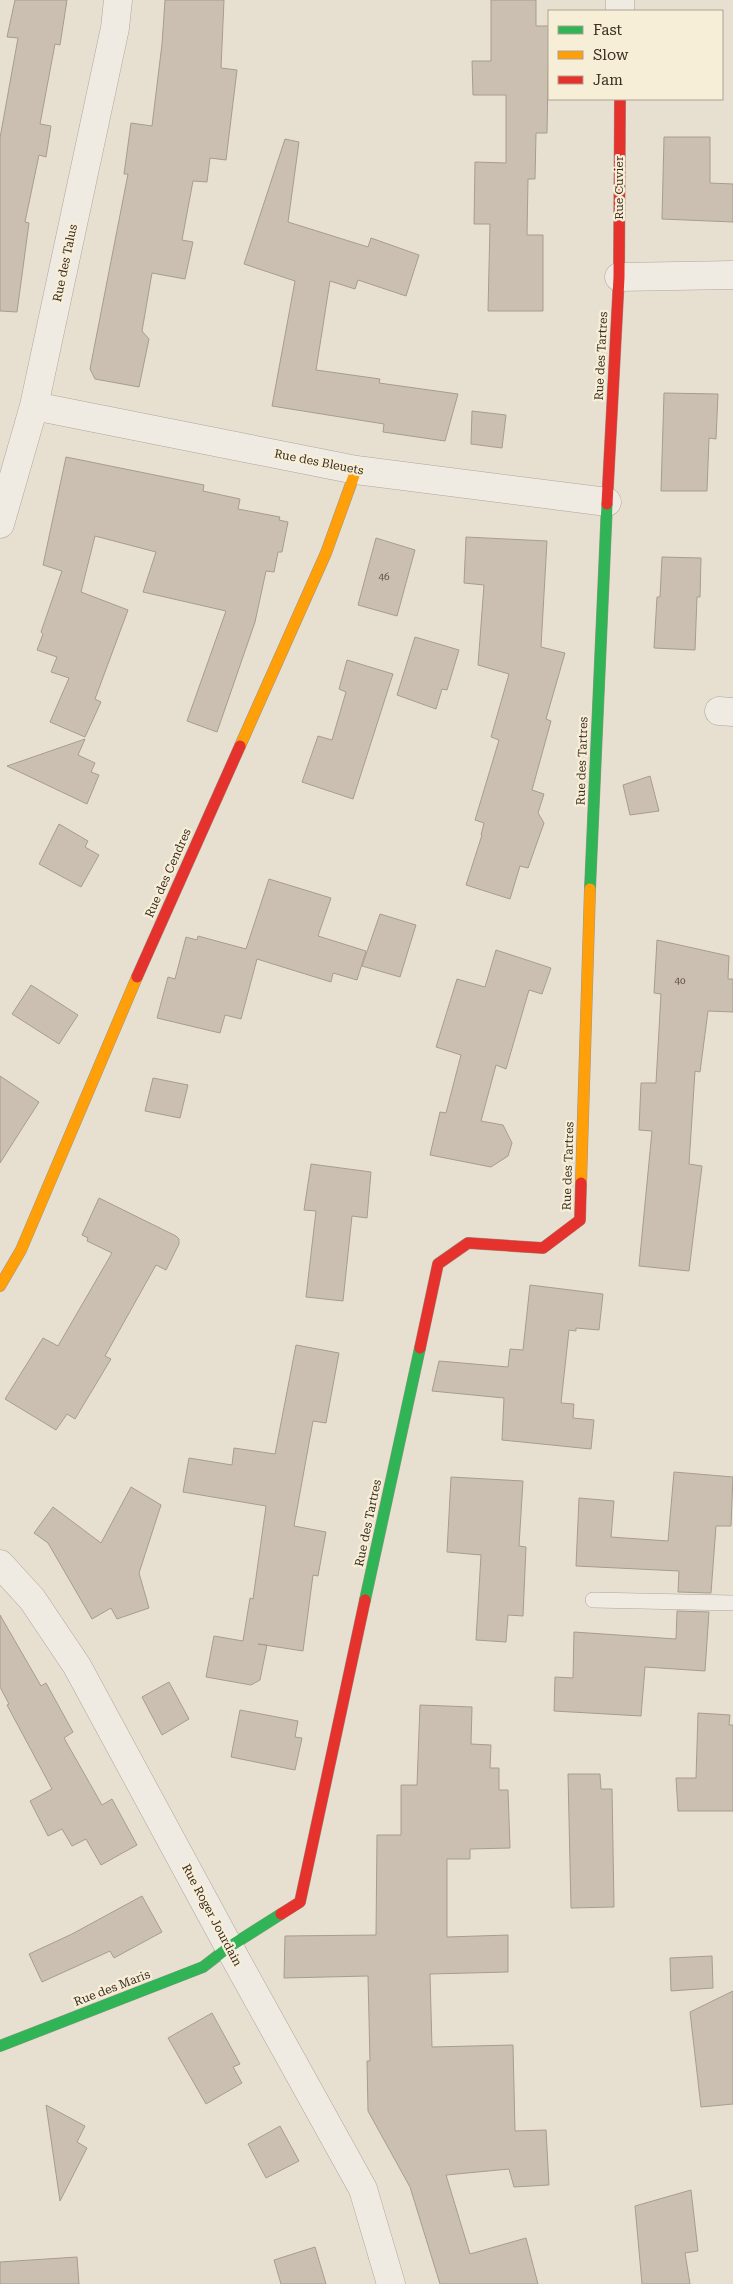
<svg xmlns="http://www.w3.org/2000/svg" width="733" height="2284" font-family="'Roboto Serif',serif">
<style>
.building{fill:#cbbfb2;stroke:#a89c90}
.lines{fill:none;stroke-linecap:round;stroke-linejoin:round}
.lane-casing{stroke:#ada599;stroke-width:16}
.street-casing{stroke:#ada599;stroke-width:29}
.fast-casing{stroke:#9c958a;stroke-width:12}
.slow-casing{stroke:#9c958a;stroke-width:12}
.jam-casing{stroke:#9c958a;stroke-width:12}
.lane{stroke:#efebe3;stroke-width:15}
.street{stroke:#efebe3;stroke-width:28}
.fast{stroke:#30b455;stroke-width:11}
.slow{stroke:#ff9f0a;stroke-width:11}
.jam{stroke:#e5322d;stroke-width:11}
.labels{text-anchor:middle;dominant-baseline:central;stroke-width:4.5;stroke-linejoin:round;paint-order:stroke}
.number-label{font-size:10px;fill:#605244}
.street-label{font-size:12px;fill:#3d2e20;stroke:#f7eed8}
</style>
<rect width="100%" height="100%" fill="#e7e0d1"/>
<path class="building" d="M 15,0 L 67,0 L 60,45 L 55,44 L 40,124 L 51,126 L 46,157 L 39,155 L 25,222 L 29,223 L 17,312 L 0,311 L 0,138 L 18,38 L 7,37 Z
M 165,0 L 224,0 L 221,68 L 237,70 L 226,160 L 210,158 L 207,182 L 193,181 L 182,240 L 193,242 L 185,279 L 152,273 L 142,331 L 149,339 L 139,387 L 95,379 L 90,369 L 128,174 L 124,174 L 131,123 L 152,126 L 162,44 Z
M 491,0 L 536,0 L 536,26 L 549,26 L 547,133 L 536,133 L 535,179 L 528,179 L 527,235 L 543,235 L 543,311 L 488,311 L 490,224 L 474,224 L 475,162 L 506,163 L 506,95 L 473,95 L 472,61 L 491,61 Z
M 664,137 L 710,137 L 710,183 L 733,184 L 733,222 L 662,219 Z
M 285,139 L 299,142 L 288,222 L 368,247 L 371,238 L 419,255 L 406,296 L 358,280 L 355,289 L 330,281 L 316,370 L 380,379 L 379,383 L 458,394 L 445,441 L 383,432 L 384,424 L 272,406 L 295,281 L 244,264 Z
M 664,393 L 718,394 L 716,439 L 709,438 L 707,491 L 661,491 Z
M 472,411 L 506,415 L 502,448 L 471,444 Z
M 66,457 L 204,485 L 203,491 L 240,499 L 238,509 L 280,517 L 279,520 L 288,522 L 282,552 L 278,552 L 274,572 L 266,571 L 255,622 L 217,732 L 187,721 L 226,611 L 143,592 L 156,552 L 95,536 L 81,592 L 128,610 L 95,699 L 101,702 L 85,737 L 50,722 L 69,678 L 51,672 L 57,657 L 37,650 L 43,634 L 41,632 L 62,571 L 43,565 Z
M 466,537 L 547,541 L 541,647 L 565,653 L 546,719 L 551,721 L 532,790 L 544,794 L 538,813 L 544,823 L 528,868 L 520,866 L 510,899 L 466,885 L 482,835 L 481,835 L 484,823 L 475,820 L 499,740 L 491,737 L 509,674 L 478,665 L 484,585 L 464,583 Z
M 376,538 L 415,550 L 397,616 L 358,605 Z
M 662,557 L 701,558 L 700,597 L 697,597 L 695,650 L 654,648 L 657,597 L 660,597 Z
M 415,637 L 459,650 L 447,690 L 442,689 L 436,709 L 397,695 Z
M 347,660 L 393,674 L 353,799 L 302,782 L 318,736 L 332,740 L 346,692 L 339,689 Z
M 85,739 L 78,755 L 95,763 L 91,772 L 99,775 L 87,804 L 7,766 Z
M 650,776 L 659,811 L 630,815 L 623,785 Z
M 59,824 L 88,841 L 85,847 L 99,855 L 81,887 L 39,864 Z
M 269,879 L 331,898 L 318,936 L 366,951 L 357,980 L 333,973 L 331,982 L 257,959 L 241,1019 L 225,1015 L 220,1033 L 157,1018 L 168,977 L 175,979 L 186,937 L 197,940 L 198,936 L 246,949 Z
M 380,914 L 416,925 L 400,977 L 362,966 Z
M 657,940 L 729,956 L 728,979 L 733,979 L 733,1012 L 708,1011 L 700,1072 L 695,1071 L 689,1164 L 702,1166 L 689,1271 L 639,1266 L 652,1131 L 639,1130 L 641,1083 L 656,1083 L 661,994 L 654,993 Z
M 496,950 L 551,968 L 542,994 L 529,990 L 506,1069 L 496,1065 L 481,1121 L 503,1125 L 512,1143 L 508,1156 L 491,1167 L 430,1155 L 440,1112 L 446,1113 L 461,1055 L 436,1047 L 457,979 L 485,987 Z
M 31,985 L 78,1015 L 59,1044 L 12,1014 Z
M 0,1076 L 39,1102 L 0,1163 Z
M 153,1078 L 188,1085 L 180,1118 L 145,1111 Z
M 311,1164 L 371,1172 L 367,1218 L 352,1216 L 343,1301 L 306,1297 L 316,1211 L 304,1210 Z
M 99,1198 L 176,1236 L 179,1239 L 179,1244 L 166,1270 L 156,1265 L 105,1356 L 111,1359 L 75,1419 L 67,1414 L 56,1430 L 5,1399 L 43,1338 L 58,1346 L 112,1253 L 87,1241 L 88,1238 L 82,1235 Z
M 530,1285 L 603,1294 L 599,1330 L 576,1328 L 576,1331 L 569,1330 L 561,1403 L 574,1404 L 573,1418 L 594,1420 L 591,1449 L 502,1440 L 504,1398 L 432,1391 L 439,1361 L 508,1367 L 510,1349 L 523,1350 Z
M 296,1345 L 339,1353 L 326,1423 L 313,1421 L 294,1526 L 326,1532 L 318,1576 L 313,1575 L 303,1651 L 258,1644 L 267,1645 L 260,1680 L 251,1685 L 206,1677 L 214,1636 L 243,1641 L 250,1598 L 253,1599 L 266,1506 L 183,1492 L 189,1458 L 232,1465 L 234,1448 L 275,1454 Z
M 674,1472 L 733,1477 L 731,1526 L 716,1526 L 711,1593 L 678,1592 L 679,1571 L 576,1566 L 579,1498 L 614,1501 L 611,1537 L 668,1541 Z
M 451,1477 L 523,1481 L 519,1546 L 526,1547 L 523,1616 L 508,1615 L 506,1642 L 476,1640 L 481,1555 L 447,1552 Z
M 131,1487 L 161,1505 L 139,1573 L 149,1608 L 117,1619 L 111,1608 L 92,1619 L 48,1543 L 34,1533 L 53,1507 L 101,1543 Z
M 677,1611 L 709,1612 L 705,1671 L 645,1667 L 641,1716 L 554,1711 L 555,1677 L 573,1678 L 574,1632 L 676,1639 Z
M 0,1615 L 41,1686 L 46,1683 L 73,1732 L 64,1738 L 102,1805 L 112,1799 L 137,1845 L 101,1865 L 86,1839 L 72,1846 L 62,1829 L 48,1836 L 30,1801 L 52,1789 L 7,1705 L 9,1704 L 0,1687 Z
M 169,1682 L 189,1719 L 162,1735 L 142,1697 Z
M 420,1705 L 472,1707 L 471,1744 L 491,1745 L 490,1768 L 499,1768 L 499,1790 L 508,1790 L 510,1848 L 470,1849 L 470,1859 L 447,1859 L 447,1937 L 508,1935 L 508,1972 L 430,1974 L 432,2047 L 513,2045 L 515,2131 L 546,2130 L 549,2185 L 514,2187 L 509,2169 L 446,2175 L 470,2254 L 526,2238 L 538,2284 L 440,2284 L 410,2187 L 368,2111 L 367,2061 L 370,2061 L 368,1976 L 284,1978 L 285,1936 L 376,1935 L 377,1835 L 401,1835 L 401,1785 L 417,1785 Z
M 240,1710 L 298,1721 L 295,1737 L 302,1738 L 295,1770 L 231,1757 Z
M 698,1713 L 730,1715 L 729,1725 L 733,1725 L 733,1811 L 678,1811 L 676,1778 L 696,1778 Z
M 568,1774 L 600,1774 L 601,1789 L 612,1789 L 614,1907 L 571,1908 Z
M 142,1896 L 162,1932 L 114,1958 L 110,1951 L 42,1982 L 29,1954 L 72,1934 Z
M 712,1956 L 713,1988 L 671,1991 L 670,1958 Z
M 733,1991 L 733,2104 L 701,2107 L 690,2012 Z
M 212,2013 L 240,2064 L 233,2067 L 242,2083 L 206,2104 L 168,2038 Z
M 46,2105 L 85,2126 L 77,2142 L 87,2148 L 60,2201 Z
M 280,2126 L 299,2161 L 266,2178 L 248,2144 Z
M 691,2190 L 698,2251 L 685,2253 L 690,2284 L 642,2284 L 635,2206 Z
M 315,2247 L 326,2284 L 281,2284 L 274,2260 Z
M 77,2257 L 79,2284 L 0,2284 L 0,2262 Z"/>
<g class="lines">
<g class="lane-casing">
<path id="lane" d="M 593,1600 L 733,1603"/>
</g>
<g class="street-casing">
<path id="street" d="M 620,11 L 620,0
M 619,277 L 733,275
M 34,406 L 356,470 L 607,502
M 0,524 L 34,406 L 115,28 L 118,0
M 719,711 L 733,712
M 0,1564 L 32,1599 L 77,1666 L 229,1947 L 363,2189 L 391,2284"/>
</g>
<g class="fast-casing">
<path id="fast" d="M 590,889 L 607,504
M 365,1600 L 420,1348
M 0,2046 L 203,1967 L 229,1947 L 281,1914"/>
</g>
<g class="slow-casing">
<path id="slow" d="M 240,746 L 326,553 L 356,470
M 581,1183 L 590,889
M 0,1286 L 21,1250 L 137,977"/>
</g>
<g class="jam-casing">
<path id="jam" d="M 607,504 L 619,277 L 620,99
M 137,977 L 240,746
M 420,1348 L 438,1264 L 468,1243 L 543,1248 L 580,1220 L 581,1183
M 281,1914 L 300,1902 L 365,1600"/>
</g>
<use href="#lane" class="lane"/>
<use href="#street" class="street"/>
<use href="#fast" class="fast"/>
<use href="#slow" class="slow"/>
<use href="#jam" class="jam"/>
</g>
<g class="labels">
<g class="number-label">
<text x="384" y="576">46</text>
<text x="680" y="980">40</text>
</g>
<g class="street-label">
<text transform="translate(619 188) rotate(-90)">Rue Cuvier</text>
<text transform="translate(65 263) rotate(-78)">Rue des Talus</text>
<text transform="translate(601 356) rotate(-87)">Rue des Tartres</text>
<text transform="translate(319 462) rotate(11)">Rue des Bleuets</text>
<text transform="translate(582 761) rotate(-88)">Rue des Tartres</text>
<text transform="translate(168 873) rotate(-66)">Rue des Cendres</text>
<text transform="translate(568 1166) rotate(-88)">Rue des Tartres</text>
<text transform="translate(368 1523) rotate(-78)">Rue des Tartres</text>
<text transform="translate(212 1915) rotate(62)">Rue Roger Jourdain</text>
<text transform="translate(112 1988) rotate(-21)">Rue des Maris</text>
</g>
</g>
<rect x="548" y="10" width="175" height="90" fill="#f7eed8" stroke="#ada18e"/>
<rect x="558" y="26" width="25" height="8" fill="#30b455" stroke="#ada18e"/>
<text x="593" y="35" font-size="15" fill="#3d2e20">Fast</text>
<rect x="558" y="51" width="25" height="8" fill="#ff9f0a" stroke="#ada18e"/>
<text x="593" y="60" font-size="15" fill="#3d2e20">Slow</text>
<rect x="558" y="76" width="25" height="8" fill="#e5322d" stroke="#ada18e"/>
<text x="593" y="85" font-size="15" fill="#3d2e20">Jam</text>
</svg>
